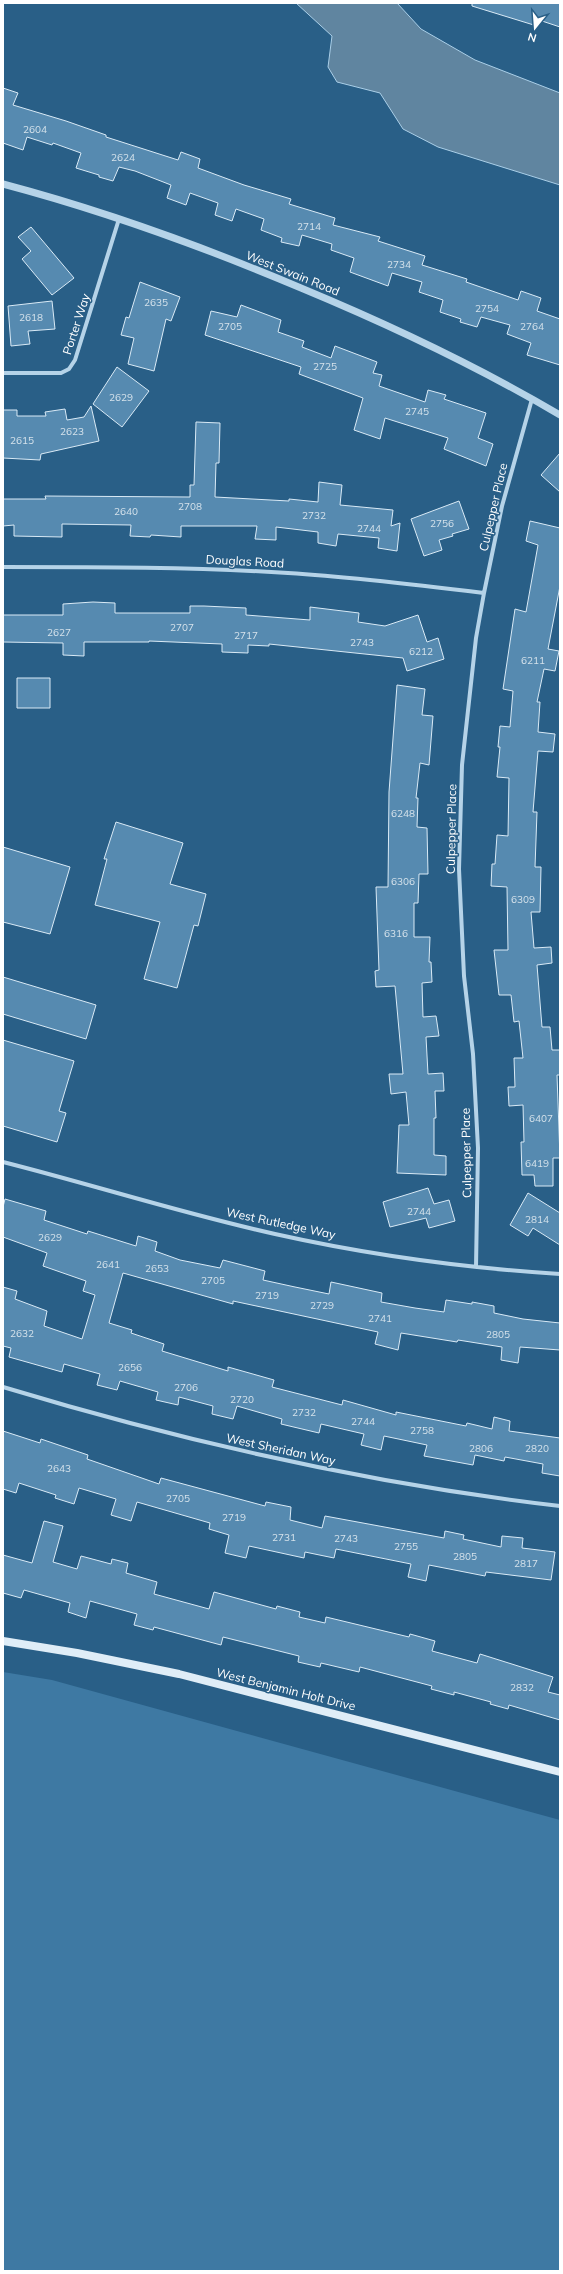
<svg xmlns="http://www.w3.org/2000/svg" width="563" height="2274" font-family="Mulish,sans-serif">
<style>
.green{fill:#3e79a3}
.water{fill:#6085a0;stroke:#aacfe8}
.building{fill:#568ab0;stroke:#d9eaf6}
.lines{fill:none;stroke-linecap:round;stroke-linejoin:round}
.minor{stroke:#b5d3e8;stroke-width:4}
.tertiary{stroke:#b5d3e8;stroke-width:7}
.secondary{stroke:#dfedf7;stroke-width:8}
.labels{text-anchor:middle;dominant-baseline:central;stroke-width:3;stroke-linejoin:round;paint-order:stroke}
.number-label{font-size:10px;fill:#d5e2eb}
.street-label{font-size:12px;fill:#fff;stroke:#295f87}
</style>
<rect width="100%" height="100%" fill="#295f87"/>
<path class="green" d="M 3,1672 L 52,1680 L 560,1820 L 560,2271 L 3,2271 Z"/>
<path class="water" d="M 296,3 L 397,3 L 421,29 L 475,60 L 560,93 L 560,185 L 438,147 L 403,129 L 380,93 L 337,82 L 328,67 L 332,36 Z"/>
<path class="building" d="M 472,3 L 560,3 L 560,27 L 539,20 L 537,26 L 472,6 Z
M 3,88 L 18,93 L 13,105 L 66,121 L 106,135 L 106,137 L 178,160 L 181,152 L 200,159 L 198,168 L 244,185 L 291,199 L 289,204 L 335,218 L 333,225 L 380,237 L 378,241 L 425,256 L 422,265 L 467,279 L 466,282 L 518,300 L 521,291 L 541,298 L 537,311 L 560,319 L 560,365 L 527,355 L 531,343 L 507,334 L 510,325 L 481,317 L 477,327 L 460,322 L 461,319 L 440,312 L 443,300 L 419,292 L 422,282 L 392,273 L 388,286 L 350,272 L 354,258 L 331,250 L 332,244 L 302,235 L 299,246 L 281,242 L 282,238 L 261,230 L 264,219 L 236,209 L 232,221 L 215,215 L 218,203 L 190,193 L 186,205 L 167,198 L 171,185 L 135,171 L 119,167 L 113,181 L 99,177 L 99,175 L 76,168 L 81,153 L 53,143 L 52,145 L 27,137 L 23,150 L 3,143 Z
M 31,227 L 74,278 L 52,295 L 22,259 L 31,251 L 18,237 Z
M 140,282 L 180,297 L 171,321 L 166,319 L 154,371 L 128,364 L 134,338 L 121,335 L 126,317 L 129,318 Z
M 52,301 L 55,329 L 28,331 L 30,344 L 11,346 L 8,306 Z
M 241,305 L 281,320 L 278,332 L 304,341 L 302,347 L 331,358 L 335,346 L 377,362 L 373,373 L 382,375 L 379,386 L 425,402 L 428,390 L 446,395 L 444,399 L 486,413 L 478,438 L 493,444 L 486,466 L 444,449 L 448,438 L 385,418 L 380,439 L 354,430 L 363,398 L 299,374 L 301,367 L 205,335 L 211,311 L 237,317 Z
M 117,367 L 149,391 L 122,427 L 93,404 Z
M 91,406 L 99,441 L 41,454 L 40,460 L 3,458 L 3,410 L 17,410 L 17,416 L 46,416 L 45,412 L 65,409 L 67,420 L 84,417 Z
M 196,422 L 220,423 L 219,463 L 216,463 L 215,497 L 289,501 L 289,499 L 318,502 L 319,482 L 342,485 L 340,505 L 393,510 L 391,526 L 400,523 L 397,551 L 378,548 L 379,538 L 338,534 L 336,546 L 318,543 L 318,532 L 276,527 L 276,540 L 255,539 L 257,526 L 181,526 L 181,537 L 151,535 L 150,537 L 130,536 L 131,525 L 62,524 L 62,537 L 14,536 L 14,525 L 3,526 L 3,499 L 46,499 L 45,496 L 190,497 L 190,485 L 194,485 Z
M 560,453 L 560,492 L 541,475 Z
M 459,501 L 469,529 L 452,534 L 453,536 L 439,540 L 442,550 L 424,556 L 411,519 Z
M 530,521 L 560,528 L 560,586 L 548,649 L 559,651 L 555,671 L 544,669 L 537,702 L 540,702 L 538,732 L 555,734 L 553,752 L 538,751 L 533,812 L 537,812 L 535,867 L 541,867 L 540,912 L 531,912 L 534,948 L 551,947 L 552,963 L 537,965 L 542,1027 L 550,1027 L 552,1050 L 560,1050 L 560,1075 L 557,1075 L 560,1158 L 553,1158 L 553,1186 L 535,1186 L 534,1175 L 522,1175 L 521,1142 L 524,1142 L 523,1105 L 509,1106 L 508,1087 L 515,1087 L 514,1058 L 523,1058 L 519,1021 L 514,1022 L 511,995 L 499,995 L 494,950 L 508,950 L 507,887 L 491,886 L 492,864 L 495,864 L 497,835 L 508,836 L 509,778 L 497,777 L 500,747 L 498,747 L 500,726 L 510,727 L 513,691 L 503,689 L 515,609 L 526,612 L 538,545 L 526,541 Z
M 93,602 L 115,603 L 115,613 L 190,613 L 190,606 L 204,606 L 246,608 L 246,615 L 310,620 L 310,607 L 359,613 L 358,622 L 385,626 L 418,615 L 427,642 L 438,638 L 444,659 L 407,671 L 403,658 L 269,644 L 269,646 L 248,645 L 248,653 L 222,652 L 222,644 L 149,641 L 149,642 L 84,642 L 84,656 L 63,655 L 63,643 L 3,642 L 3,615 L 63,615 L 63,604 Z
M 17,678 L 50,678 L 50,708 L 17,708 Z
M 397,685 L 425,689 L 422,715 L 433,716 L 429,765 L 420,763 L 416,798 L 418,798 L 417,827 L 427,828 L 428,874 L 419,874 L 418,903 L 414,903 L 414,937 L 430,937 L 429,962 L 431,962 L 432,982 L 422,983 L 423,1017 L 436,1016 L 439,1036 L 426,1037 L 428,1074 L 443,1073 L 444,1091 L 435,1091 L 436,1118 L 434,1118 L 434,1155 L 446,1156 L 446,1175 L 397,1173 L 399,1125 L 409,1125 L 406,1092 L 391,1094 L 389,1074 L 403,1074 L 395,986 L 376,987 L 375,971 L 379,970 L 376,887 L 388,887 L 389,792 Z
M 116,822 L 183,843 L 170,884 L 206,894 L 198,926 L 194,925 L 177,988 L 144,979 L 160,922 L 95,905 L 107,859 L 104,859 Z
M 3,847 L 70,867 L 50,934 L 3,922 Z
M 3,977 L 96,1005 L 86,1039 L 3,1014 Z
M 3,1040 L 74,1061 L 59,1111 L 66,1113 L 57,1142 L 3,1126 Z
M 428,1188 L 434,1204 L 449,1200 L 455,1221 L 429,1228 L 426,1218 L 390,1227 L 383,1202 Z
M 528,1193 L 560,1213 L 560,1245 L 533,1228 L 528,1236 L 510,1225 Z
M 5,1199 L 46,1211 L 44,1220 L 87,1234 L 88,1231 L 136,1246 L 138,1236 L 157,1242 L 155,1251 L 180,1260 L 220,1268 L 223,1260 L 265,1271 L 263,1280 L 295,1287 L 329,1294 L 331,1282 L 382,1293 L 381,1302 L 415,1308 L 444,1312 L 446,1300 L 472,1304 L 472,1302 L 494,1306 L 494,1313 L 523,1319 L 560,1323 L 560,1350 L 520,1347 L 518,1363 L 501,1360 L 502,1347 L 458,1340 L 457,1342 L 401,1333 L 398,1350 L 375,1344 L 378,1332 L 233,1301 L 233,1304 L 123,1273 L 109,1323 L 132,1330 L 131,1333 L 164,1344 L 162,1351 L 228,1371 L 228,1367 L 274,1380 L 272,1387 L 342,1405 L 343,1400 L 396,1415 L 396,1412 L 466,1426 L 467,1423 L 492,1429 L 494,1417 L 510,1421 L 509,1431 L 560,1438 L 560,1476 L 542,1473 L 543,1464 L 505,1457 L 504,1461 L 475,1455 L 473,1465 L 424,1456 L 427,1445 L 384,1436 L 381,1450 L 361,1445 L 364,1434 L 321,1424 L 319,1433 L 281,1424 L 282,1419 L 237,1406 L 233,1419 L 212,1414 L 213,1406 L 179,1397 L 178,1405 L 156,1400 L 158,1392 L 120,1381 L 117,1390 L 97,1385 L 100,1374 L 64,1364 L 62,1372 L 9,1357 L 11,1348 L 3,1346 L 3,1287 L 17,1291 L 15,1299 L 47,1311 L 44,1326 L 82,1339 L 95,1295 L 83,1291 L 86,1281 L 43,1266 L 47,1253 L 3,1237 L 3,1207 Z
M 3,1431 L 40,1443 L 41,1439 L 88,1455 L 87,1459 L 159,1484 L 161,1478 L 265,1506 L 266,1502 L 291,1507 L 290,1520 L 322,1528 L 325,1516 L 444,1538 L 445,1531 L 464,1535 L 463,1539 L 501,1547 L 502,1536 L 523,1538 L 522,1548 L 555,1552 L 551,1580 L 486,1572 L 485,1576 L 429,1565 L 426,1581 L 408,1577 L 411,1564 L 336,1549 L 334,1558 L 305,1552 L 304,1558 L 249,1546 L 246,1558 L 225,1553 L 229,1535 L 209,1529 L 210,1523 L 137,1502 L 131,1521 L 111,1515 L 116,1499 L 79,1488 L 74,1504 L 55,1498 L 56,1495 L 19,1483 L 16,1493 L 3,1489 Z
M 44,1521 L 63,1526 L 53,1562 L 77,1569 L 81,1556 L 111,1564 L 112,1559 L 128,1563 L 126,1573 L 157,1582 L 154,1594 L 209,1609 L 214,1592 L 276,1609 L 277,1606 L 300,1612 L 299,1617 L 325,1623 L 326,1617 L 409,1637 L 410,1634 L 435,1641 L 432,1651 L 477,1663 L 480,1654 L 553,1677 L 548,1692 L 560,1695 L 560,1720 L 509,1705 L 508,1709 L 490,1704 L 491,1702 L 454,1692 L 454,1695 L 431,1689 L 432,1686 L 360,1667 L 359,1672 L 321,1663 L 320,1667 L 298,1662 L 299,1656 L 223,1637 L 221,1645 L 154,1627 L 153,1630 L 134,1625 L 137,1614 L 90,1601 L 86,1618 L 68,1612 L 70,1603 L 24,1590 L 21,1598 L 3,1593 L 3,1555 L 32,1563 Z"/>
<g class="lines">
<path class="minor" d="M 3,373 L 61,373 L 69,369 L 75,360 L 119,219
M 3,567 C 98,567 193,567 288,573 C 354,577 419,585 484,593
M 3,1162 C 94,1185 184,1214 275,1234 C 369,1255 465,1268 560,1274
M 476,1267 L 478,1148 L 473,1054 L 464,976 L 459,869 L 462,765 L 476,638 L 484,593 L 502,506 L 532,399
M 3,1387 C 185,1442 370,1484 560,1506"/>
<path class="tertiary" d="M 3,184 C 105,211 204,247 301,288 C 390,325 477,366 560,415"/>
<path class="secondary" d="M 3,1641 L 77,1653 L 179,1674 L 560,1772"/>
</g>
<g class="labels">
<g class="number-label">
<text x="35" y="129">2604</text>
<text x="123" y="157">2624</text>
<text x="309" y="226">2714</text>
<text x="399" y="264">2734</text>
<text x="156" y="302">2635</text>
<text x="487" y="308">2754</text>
<text x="31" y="317">2618</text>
<text x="230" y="326">2705</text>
<text x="532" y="326">2764</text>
<text x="325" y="366">2725</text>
<text x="121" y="397">2629</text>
<text x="417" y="411">2745</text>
<text x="72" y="431">2623</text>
<text x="22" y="440">2615</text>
<text x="190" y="506">2708</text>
<text x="126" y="511">2640</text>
<text x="314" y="515">2732</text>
<text x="442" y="523">2756</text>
<text x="369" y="528">2744</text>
<text x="182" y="627">2707</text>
<text x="59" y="632">2627</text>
<text x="246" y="635">2717</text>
<text x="362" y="642">2743</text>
<text x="421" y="651">6212</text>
<text x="533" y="660">6211</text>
<text x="403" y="813">6248</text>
<text x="403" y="881">6306</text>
<text x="523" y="899">6309</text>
<text x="396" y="933">6316</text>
<text x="541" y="1118">6407</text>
<text x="537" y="1163">6419</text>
<text x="419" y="1211">2744</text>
<text x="537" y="1219">2814</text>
<text x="50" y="1237">2629</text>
<text x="108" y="1264">2641</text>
<text x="157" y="1268">2653</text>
<text x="213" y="1280">2705</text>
<text x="267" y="1295">2719</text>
<text x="322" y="1305">2729</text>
<text x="380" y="1318">2741</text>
<text x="22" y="1333">2632</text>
<text x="498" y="1334">2805</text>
<text x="130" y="1367">2656</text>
<text x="186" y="1387">2706</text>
<text x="242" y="1399">2720</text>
<text x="304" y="1412">2732</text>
<text x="363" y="1421">2744</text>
<text x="422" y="1430">2758</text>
<text x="481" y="1448">2806</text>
<text x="537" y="1448">2820</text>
<text x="59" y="1468">2643</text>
<text x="178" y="1498">2705</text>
<text x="234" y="1517">2719</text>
<text x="284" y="1537">2731</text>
<text x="346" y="1538">2743</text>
<text x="406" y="1546">2755</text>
<text x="465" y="1556">2805</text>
<text x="526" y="1563">2817</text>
<text x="522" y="1687">2832</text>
</g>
<g class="street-label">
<text transform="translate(293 273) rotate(22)">West Swain Road</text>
<text transform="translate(76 324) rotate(-72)">Porter Way</text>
<text transform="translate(493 507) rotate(-77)">Culpepper Place</text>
<text transform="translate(245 561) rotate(3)">Douglas Road</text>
<text transform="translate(451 829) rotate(-89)">Culpepper Place</text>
<text transform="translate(466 1153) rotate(-91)">Culpepper Place</text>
<text transform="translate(281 1223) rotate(12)">West Rutledge Way</text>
<text transform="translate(281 1449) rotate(12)">West Sheridan Way</text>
<text transform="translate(286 1689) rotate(14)">West Benjamin Holt Drive</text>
</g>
</g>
<rect width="563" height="2274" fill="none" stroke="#ffffff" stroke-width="8"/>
<g transform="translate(535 28) rotate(197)" stroke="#295f87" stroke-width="3" paint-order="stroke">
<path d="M0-3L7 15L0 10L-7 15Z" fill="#ffffff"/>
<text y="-6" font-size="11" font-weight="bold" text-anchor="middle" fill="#ffffff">N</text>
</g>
</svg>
